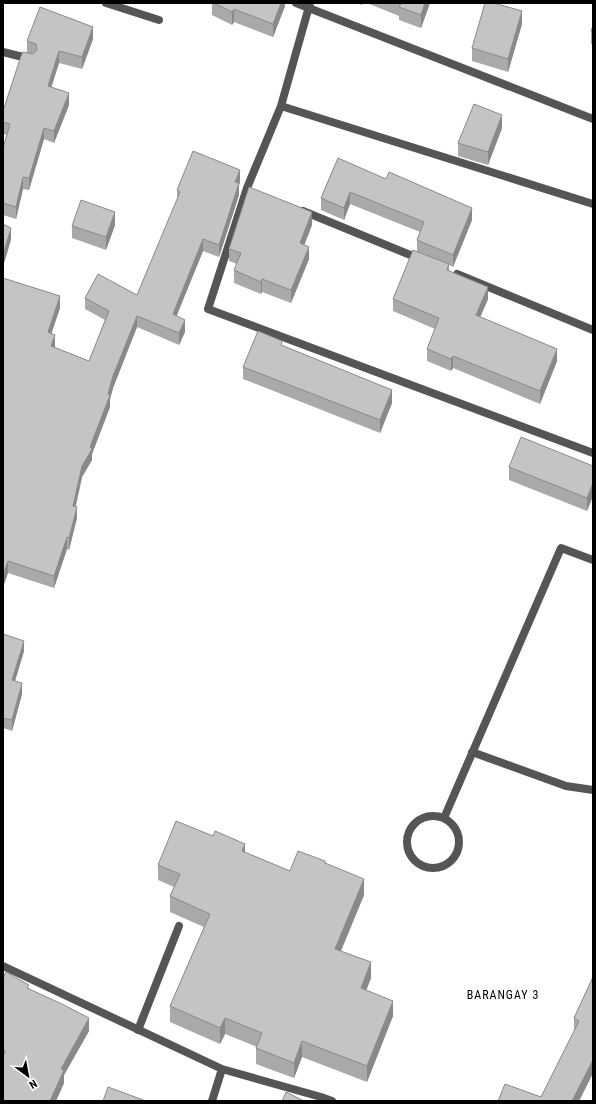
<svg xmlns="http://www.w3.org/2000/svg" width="596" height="1104" font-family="'Roboto Condensed',sans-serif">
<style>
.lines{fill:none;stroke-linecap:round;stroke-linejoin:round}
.service{stroke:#555;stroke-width:8}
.minor{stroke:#555;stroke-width:8}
.wall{fill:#a9a9a9}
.shaded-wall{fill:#898989}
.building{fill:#c4c4c4;stroke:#898989}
.labels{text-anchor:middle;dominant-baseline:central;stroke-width:3.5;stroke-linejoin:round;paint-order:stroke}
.quarter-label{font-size:12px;letter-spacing:1px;fill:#000;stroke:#fff}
</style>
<rect width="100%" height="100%" fill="#fff"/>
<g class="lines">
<path class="service" d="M 472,752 L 566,786 L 593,790
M407 842a26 26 0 1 1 52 0a26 26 0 1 1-52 0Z
M 444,818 L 561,548 L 593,560
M 138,1030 L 179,926"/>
<path class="minor" d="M 106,3 L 159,20
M 296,3 L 593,119
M 310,3 L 281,106 L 247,188 L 208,309 L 593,453
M 3,52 L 31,59
M 281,106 L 593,204
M 303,211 L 420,259
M 457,274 L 593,330
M 3,966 L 222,1069 L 321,1097 L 332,1101
M 212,1101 L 222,1069"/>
</g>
<path class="wall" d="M 212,3 L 285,3 L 285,6 L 273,37 L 234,22 L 232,25 L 212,15 Z
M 356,3 L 363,3 L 362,5 Z
M 367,3 L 430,3 L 421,28 L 399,20 L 399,16 Z
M 522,24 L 508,72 L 472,61 L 472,48 Z
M 593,26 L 593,45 L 591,44 L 591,31 Z
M 93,39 L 82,69 L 59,63 L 51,87 L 69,105 L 54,143 L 44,139 L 29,190 L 23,189 L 16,219 L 3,215 L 3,148 L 7,135 L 3,134 L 3,111 L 27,52 L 27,41 Z
M 502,128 L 488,165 L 458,156 L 458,143 Z
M 338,158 L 472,220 L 453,267 L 449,265 L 449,271 L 488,299 L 480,317 L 557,361 L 540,404 L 453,368 L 451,371 L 427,361 L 427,349 L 435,329 L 393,311 L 393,299 L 417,251 L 417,240 L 420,232 L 350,204 L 344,220 L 321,210 L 321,198 Z
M 240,182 L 239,185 L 239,195 L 219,257 L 203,251 L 176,316 L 185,332 L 179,345 L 137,327 L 113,388 L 110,399 L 110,407 L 92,454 L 92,460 L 82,477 L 76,506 L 77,518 L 69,550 L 67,549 L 54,588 L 8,573 L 3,278 L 60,308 L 51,333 L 55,347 L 55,348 L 89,361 L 105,320 L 85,309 L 85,298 L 137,295 L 177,201 L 177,190 Z
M 115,225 L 106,250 L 72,238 L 72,226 Z
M 312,225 L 304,245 L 309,259 L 291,303 L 262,292 L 261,294 L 234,283 L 234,270 L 237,264 L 229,261 L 229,249 Z
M 282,345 L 392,403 L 380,433 L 243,379 L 243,367 Z
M 593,466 L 593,496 L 587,511 L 509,480 L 509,467 Z
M 3,634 L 24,651 L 15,681 L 22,694 L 12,731 L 3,728 Z
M 245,852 L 290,871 L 325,863 L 364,895 L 341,951 L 371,978 L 366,990 L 393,1016 L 367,1082 L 302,1057 L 294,1078 L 256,1064 L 256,1048 L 257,1047 L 225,1034 L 220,1044 L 170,1022 L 170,1006 L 204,927 L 170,912 L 170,896 L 174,887 L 158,880 L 158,865 Z
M 593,977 L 593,1073 L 579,1101 L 541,1097 L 574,1031 L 574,1018 Z
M 3,978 L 29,989 L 89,1031 L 64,1075 L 64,1083 L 56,1101 L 3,1101 Z"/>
<path class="shaded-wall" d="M 281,3 L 285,3 L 285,6 L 273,37 L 273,24 Z
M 425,3 L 430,3 L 421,28 L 421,15 Z
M 234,9 L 234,22 L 232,25 L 232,12 Z
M 522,11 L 522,24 L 508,72 L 508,59 Z
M 93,27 L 93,39 L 82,69 L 82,57 Z
M 59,51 L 59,63 L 48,98 L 48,86 Z
M 69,93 L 69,105 L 54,143 L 54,131 Z
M 502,115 L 502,128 L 488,165 L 488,152 Z
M 44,128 L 44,139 L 29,190 L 29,178 Z
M 240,170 L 240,182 L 239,185 L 239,195 L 219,257 L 219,245 L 235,182 Z
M 23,177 L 23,189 L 16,219 L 16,207 Z
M 350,192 L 350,204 L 344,220 L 344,208 Z
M 472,208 L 472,220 L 453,267 L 453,255 Z
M 115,212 L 115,225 L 106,250 L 106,237 Z
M 312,212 L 312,225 L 300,256 L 300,243 Z
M 11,228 L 11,240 L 3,267 L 3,255 Z
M 203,239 L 203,251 L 173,325 L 173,314 Z
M 309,247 L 309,259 L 291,303 L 291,290 Z
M 262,279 L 262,292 L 261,294 L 261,282 Z
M 488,287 L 488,299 L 476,327 L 476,315 Z
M 60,296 L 60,308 L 48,344 L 48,332 Z
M 137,316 L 137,327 L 113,388 L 110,399 L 110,407 L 92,454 L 92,460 L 82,477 L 73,517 L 73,506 L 82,466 L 90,447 L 113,376 Z
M 185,320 L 185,332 L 179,345 L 179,333 Z
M 55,335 L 55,347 L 51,358 L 51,346 Z
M 557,349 L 557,361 L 540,404 L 540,391 Z
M 453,356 L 453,368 L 451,371 L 451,359 Z
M 392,390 L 392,403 L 380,433 L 380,420 Z
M 593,483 L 593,496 L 587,511 L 587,498 Z
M 77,507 L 77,518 L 69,550 L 69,538 Z
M 67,537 L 67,549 L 54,588 L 54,576 Z
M 8,561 L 8,573 L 3,588 L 3,576 Z
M 24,641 L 24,651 L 12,691 L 12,680 Z
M 22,683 L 22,694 L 12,731 L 12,720 Z
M 245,844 L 245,860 L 242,851 Z
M 364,879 L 364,895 L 335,965 L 335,949 Z
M 371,962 L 371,978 L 361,1004 L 361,988 Z
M 393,1001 L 393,1016 L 367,1082 L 367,1066 Z
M 89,1018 L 89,1031 L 64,1075 L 64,1083 L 56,1101 L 50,1101 L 61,1069 Z
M 225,1018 L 225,1034 L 220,1044 L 220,1028 Z
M 302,1041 L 302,1057 L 294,1078 L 294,1063 Z
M 593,1060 L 593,1073 L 579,1101 L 572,1101 Z"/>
<path class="building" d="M 214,3 L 281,3 L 273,24 L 234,9 L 232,12 Z
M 400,3 L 425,3 L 421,15 L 399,7 L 401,3 Z
M 485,3 L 494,3 L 522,11 L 508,59 L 472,48 Z
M 40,7 L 93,27 L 82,57 L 59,51 L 48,86 L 69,93 L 54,131 L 44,128 L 29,178 L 23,177 L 16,207 L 3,203 L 3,148 L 10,124 L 3,122 L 3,111 L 21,56 L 23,52 L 33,54 L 37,50 L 36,44 L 27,41 Z
M 593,26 L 593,32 L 591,31 Z
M 474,104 L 502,115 L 488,152 L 458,143 Z
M 193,151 L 240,170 L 235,182 L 239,183 L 219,245 L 203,239 L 173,314 L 185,320 L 179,333 L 137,316 L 113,376 L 108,394 L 110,395 L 90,447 L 92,449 L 82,466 L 73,506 L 77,507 L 69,538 L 67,537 L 54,576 L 8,561 L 3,576 L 3,278 L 60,296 L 48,332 L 55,335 L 51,346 L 89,361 L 109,311 L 85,298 L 98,274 L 137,295 L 180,192 L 177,190 Z
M 338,158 L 386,179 L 389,172 L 472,208 L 453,255 L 417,240 L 424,222 L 350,192 L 344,208 L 321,198 Z
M 249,187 L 312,212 L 300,243 L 309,247 L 291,290 L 262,279 L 261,282 L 234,270 L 241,253 L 229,249 Z
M 81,200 L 115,212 L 106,237 L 72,226 Z
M 3,224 L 11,228 L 3,255 Z
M 413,250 L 449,264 L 447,270 L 488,287 L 476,315 L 557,349 L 540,391 L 453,356 L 451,359 L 427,349 L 439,318 L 393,299 Z
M 258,331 L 282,341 L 281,345 L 392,390 L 380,420 L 243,367 Z
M 521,437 L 593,466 L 593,483 L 587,498 L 509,467 Z
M 3,634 L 24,641 L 12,680 L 22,683 L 12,720 L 3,718 Z
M 176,821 L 213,836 L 215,831 L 245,844 L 242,851 L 290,871 L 298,851 L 325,861 L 325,863 L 364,879 L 335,949 L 371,962 L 361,988 L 393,1001 L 367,1066 L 302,1041 L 294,1063 L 256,1048 L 262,1033 L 225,1018 L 220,1028 L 170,1006 L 210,914 L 170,896 L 180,874 L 158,865 Z
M 6,972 L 29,985 L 27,988 L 62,1004 L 89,1018 L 61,1069 L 64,1070 L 50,1101 L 5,1101 L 3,1100 L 3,1057 L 5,1051 L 3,1050 L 3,978 Z
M 593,977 L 593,1060 L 572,1101 L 498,1101 L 505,1084 L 541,1097 L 579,1021 L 574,1018 Z
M 108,1087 L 146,1101 L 103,1101 Z
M 286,1092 L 304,1101 L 282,1101 Z"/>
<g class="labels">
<g class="quarter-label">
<text x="503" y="995">BARANGAY 3</text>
</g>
</g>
<rect width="596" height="1104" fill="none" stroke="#000000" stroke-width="8"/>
<g transform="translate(28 1076) rotate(148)" stroke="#ffffff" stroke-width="3" paint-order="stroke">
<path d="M0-3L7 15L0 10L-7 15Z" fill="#000000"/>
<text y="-6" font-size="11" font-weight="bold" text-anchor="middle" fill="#000000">N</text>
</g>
</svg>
